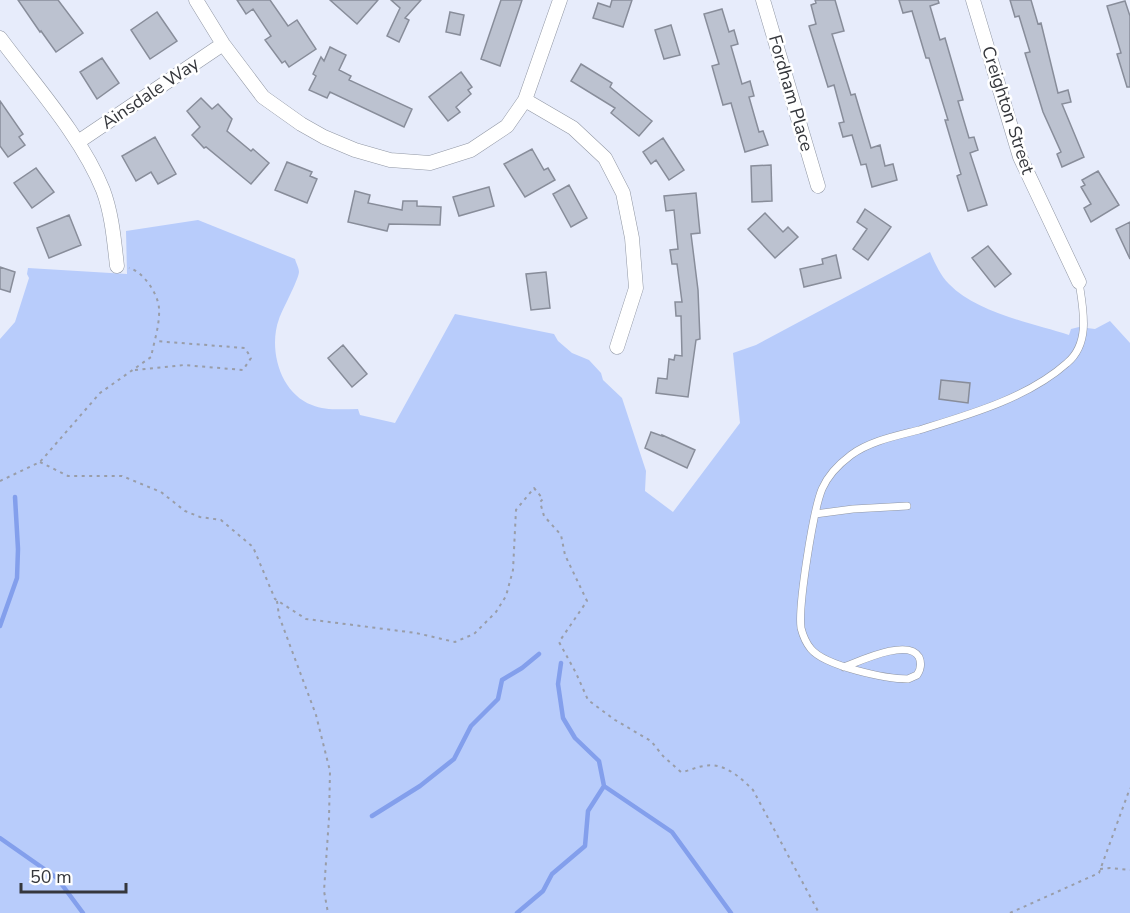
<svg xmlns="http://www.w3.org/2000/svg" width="1130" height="913" font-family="'Nunito Sans',sans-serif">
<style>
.green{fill:#b8ccfb}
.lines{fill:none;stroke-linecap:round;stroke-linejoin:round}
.stream{stroke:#839fec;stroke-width:4.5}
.building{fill:#bcc2d0;stroke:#888d9a;stroke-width:1.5}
.service-casing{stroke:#9197a4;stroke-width:8}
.minor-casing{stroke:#9197a4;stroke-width:15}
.path{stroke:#999da8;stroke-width:2;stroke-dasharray:3 4.5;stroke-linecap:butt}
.service{stroke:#fff;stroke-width:7}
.minor{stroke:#fff;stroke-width:14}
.labels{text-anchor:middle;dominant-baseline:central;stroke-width:5;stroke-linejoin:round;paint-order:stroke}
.street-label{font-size:18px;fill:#35373c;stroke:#fff}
</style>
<rect width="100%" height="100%" fill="#e7ecfb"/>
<path class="green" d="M 198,220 L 295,259 C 296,263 299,268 299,272 C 298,281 283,308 279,319 C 268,349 280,393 312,405 C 326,411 343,409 358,409 L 360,415 L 395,423 L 455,314 L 554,334 L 558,341 L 572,353 L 589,360 L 601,373 L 603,380 L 622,398 L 646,471 L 645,491 L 673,512 L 740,423 L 733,353 L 756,345 L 930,252 C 935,263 940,275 949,284 C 977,313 1032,323 1069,335 L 1071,329 L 1079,327 L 1095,329 L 1110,321 L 1130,343 L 1130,913 L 0,913 L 0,339 L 15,322 L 29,278 L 27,274 L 28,268 L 127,274 L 126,231 Z"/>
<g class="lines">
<path class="stream" d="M 0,626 L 17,578 L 18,549 L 15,497
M 561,663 L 558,684 L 563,718 L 575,738 L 599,761 L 604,786 L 672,832 L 731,913
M 372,816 L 420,786 L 454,759 L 471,726 L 498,699 L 502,680 L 522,668 L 539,654
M 0,838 L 57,878 L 83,913
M 517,913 L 543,891 L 552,874 L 585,846 L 588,811 L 604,786"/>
</g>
<path class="building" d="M 18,0 L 58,0 L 83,33 L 56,52 L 41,31 L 40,32 Z
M 237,0 L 270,0 L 288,26 L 297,20 L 316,49 L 289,67 L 285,61 L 282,63 L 265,40 L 271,36 L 253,9 L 246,14 Z
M 330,0 L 378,0 L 357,24 Z
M 391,0 L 421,0 L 405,18 L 409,20 L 399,42 L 387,36 L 400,8 Z
M 501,0 L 522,0 L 500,66 L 481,59 Z
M 612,0 L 632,0 L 623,27 L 593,18 L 598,3 L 610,7 Z
M 815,0 L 835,0 L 844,31 L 832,34 L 851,95 L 855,94 L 871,148 L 880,145 L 885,166 L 893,164 L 897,180 L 872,187 L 866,164 L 861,165 L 852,135 L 843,137 L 839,123 L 844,122 L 834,85 L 828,87 L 809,26 L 816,24 L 811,5 L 816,3 Z
M 899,0 L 938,0 L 939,3 L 930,6 L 940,40 L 945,38 L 963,100 L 958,101 L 969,138 L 974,137 L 978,150 L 970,153 L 987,205 L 968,211 L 957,176 L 961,174 L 945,120 L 948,120 L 929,58 L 926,58 L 912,11 L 903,13 Z
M 1010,0 L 1031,0 L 1038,24 L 1041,23 L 1058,93 L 1068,90 L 1071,102 L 1062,104 L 1084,157 L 1062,167 L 1057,154 L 1061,152 L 1043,112 L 1025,53 L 1030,52 L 1019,16 L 1015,17 Z
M 1125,1 L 1130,16 L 1130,87 L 1127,87 L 1117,54 L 1121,53 L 1107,6 Z
M 722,9 L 729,32 L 734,30 L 738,44 L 731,46 L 742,84 L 750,81 L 754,96 L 749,97 L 759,132 L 763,131 L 768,145 L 745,152 L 731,103 L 723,105 L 712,66 L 719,64 L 704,14 Z
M 157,12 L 177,41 L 150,59 L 131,30 Z
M 450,12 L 464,15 L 460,35 L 446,32 Z
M 671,25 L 680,55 L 664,59 L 655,30 Z
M 330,47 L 346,55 L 339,70 L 351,76 L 349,80 L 412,109 L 404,127 L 330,92 L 327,98 L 309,90 L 316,76 L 313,74 L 321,57 L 324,61 Z
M 102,58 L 119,83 L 97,99 L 80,72 Z
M 581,64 L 612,83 L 610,87 L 652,121 L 639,136 L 611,113 L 615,108 L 571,81 Z
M 461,72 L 472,87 L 468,90 L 471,94 L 456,107 L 460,112 L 448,121 L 429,97 Z
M 201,98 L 212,109 L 218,104 L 232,119 L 227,131 L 251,151 L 253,149 L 269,163 L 251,184 L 206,147 L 204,148 L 192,135 L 200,127 L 187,111 Z
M 0,101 L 23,134 L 19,137 L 25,145 L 8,157 L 0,146 Z
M 155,137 L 176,174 L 158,184 L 151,172 L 136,181 L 122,156 Z
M 663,138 L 684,170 L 669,180 L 656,160 L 651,164 L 643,152 Z
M 532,149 L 544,170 L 548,168 L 555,180 L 525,197 L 504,164 Z
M 287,162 L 312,172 L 310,176 L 317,179 L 307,203 L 275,190 Z
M 771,165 L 772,201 L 752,202 L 751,166 Z
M 36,168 L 54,192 L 32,208 L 14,183 Z
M 1098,171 L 1119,205 L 1091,222 L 1084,208 L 1091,204 L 1081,187 L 1085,185 L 1082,180 Z
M 569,185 L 587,218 L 571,227 L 553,194 Z
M 489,187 L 494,206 L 459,216 L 453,197 Z
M 355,191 L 370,195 L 368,203 L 402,210 L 403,201 L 417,201 L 417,206 L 441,207 L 440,225 L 389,224 L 387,231 L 348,222 Z
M 696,193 L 700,233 L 691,234 L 698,290 L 700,339 L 696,340 L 688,397 L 656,393 L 658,378 L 667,379 L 669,359 L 674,360 L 675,355 L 682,356 L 681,316 L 676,316 L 675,302 L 682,302 L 677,264 L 672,264 L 670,250 L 678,249 L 674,210 L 666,211 L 664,196 Z
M 865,209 L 891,227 L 868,260 L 853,249 L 867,229 L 857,222 Z
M 765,213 L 783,232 L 788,227 L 798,237 L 775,258 L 748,229 Z
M 69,215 L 81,245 L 49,258 L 37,228 Z
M 1130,222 L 1130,259 L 1116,229 Z
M 988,246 L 1011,274 L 995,287 L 972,258 Z
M 836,255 L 841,278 L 804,287 L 800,269 L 823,264 L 822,259 Z
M 0,267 L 15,272 L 10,292 L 0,289 Z
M 546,272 L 550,308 L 531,310 L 526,274 Z
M 343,345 L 367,374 L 352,387 L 328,358 Z
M 941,380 L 970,383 L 968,403 L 939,399 Z
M 651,432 L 662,436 L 662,435 L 695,450 L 687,468 L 645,448 Z"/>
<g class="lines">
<g class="service-casing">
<path id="service" d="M 815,514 L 853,509 L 907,506
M 844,667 C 860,661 908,638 919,657 C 922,664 921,669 917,675 L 908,679 C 886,679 825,666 811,649 C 806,643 803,636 801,628 C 798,606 813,511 822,489 C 828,475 839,464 851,455 C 870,441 896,436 919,430 C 968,415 1028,398 1067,363 C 1091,343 1083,309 1079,282"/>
</g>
<g class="minor-casing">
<path id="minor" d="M 196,0 L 223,44 L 263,97 L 301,124 L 324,137 L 355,150 L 390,160 L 430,163 L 471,150 L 507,126 L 525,100 L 560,0
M 763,0 L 818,186
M 973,0 L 1020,157 L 1079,282
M 0,38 C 34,84 82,137 103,190 C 112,214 114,240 117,266
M 525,100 L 573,128 L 605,158 L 623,193 L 632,238 L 636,288 L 617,347
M 78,142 L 223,44"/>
</g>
<path class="path" d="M 135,370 L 184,365 L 243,370 L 251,358 L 245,348 L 155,341
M 40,462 L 68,476 L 122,476 L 161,492 L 185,511 L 200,517 L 221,520 L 253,547 L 275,599 L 306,619 L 416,633 L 455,642 L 474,634 L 496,612 L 506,596 L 513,570 L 516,510 L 534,488 L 543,499 L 540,502 L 544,516 L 561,535 L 565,555 L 587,601 L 559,642 L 576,673 L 588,700 L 615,720 L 651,741 L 663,756 L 681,772 C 689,771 696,767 704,766 C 724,762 740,777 753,790 L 819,913
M 0,481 L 40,462 L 100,393 L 151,357 C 154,342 160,324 159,309 C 159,295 143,271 129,268
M 277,601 L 279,616 L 316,715 L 330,771 L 329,818 L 324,891 L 328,913
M 1100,869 L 1110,868 L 1130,870
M 1010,913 L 1099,873 L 1130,788"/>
<use href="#service" class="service"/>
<use href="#minor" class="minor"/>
</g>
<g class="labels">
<g class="street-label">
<text transform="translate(150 93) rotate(-34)">Ainsdale Way</text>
<text transform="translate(791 93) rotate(74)">Fordham Place</text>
<text transform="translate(1008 110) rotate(72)">Creighton Street</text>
</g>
</g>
<path d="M21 883v9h105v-9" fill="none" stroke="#35373c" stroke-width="3"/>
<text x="30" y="883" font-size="18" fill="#35373c" stroke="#ffffff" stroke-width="4.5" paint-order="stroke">50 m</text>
</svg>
